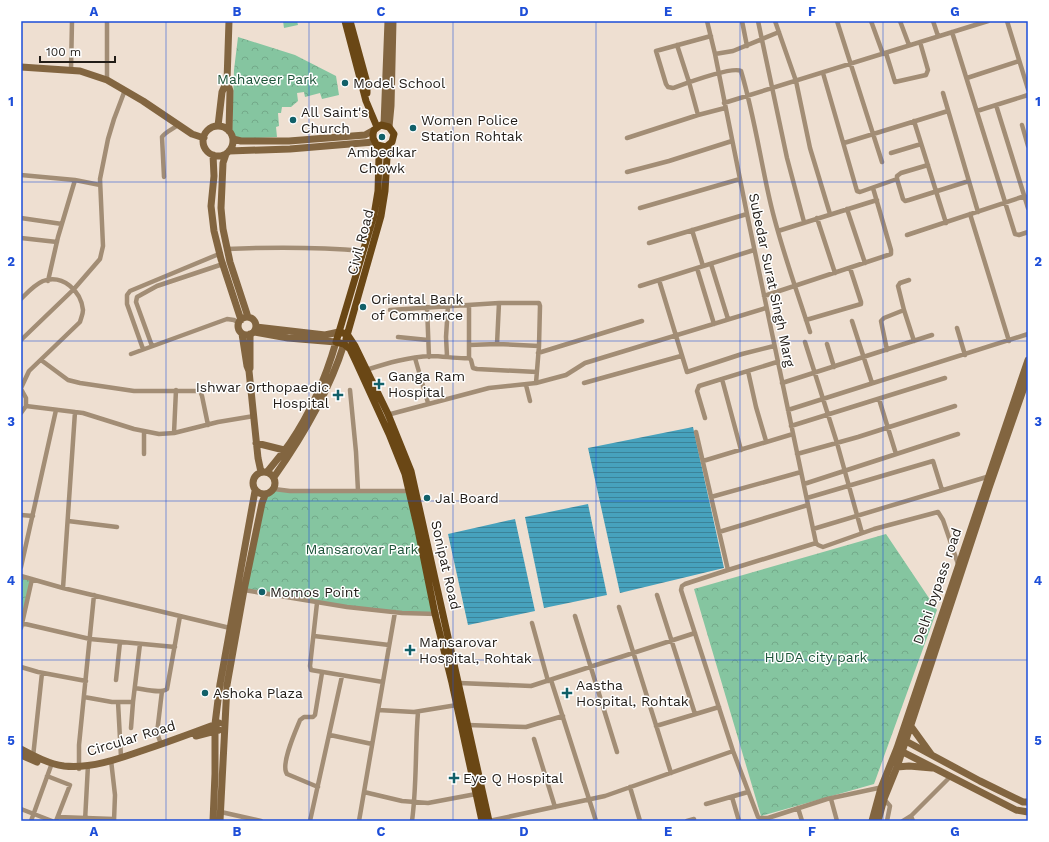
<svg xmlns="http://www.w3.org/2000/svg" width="1049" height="842" font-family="'Work Sans',sans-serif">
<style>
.park{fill:url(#park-crowns)}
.garden{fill:#85c5a0}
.water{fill:url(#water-rules)}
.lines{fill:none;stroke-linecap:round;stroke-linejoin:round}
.street{stroke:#a28d75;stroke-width:4.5}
.secondary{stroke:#826540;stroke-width:7}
.primary{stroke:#6a4715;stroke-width:7}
.grid{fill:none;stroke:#1d4ed8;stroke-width:1;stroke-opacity:0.55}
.poi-dot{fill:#116069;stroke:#fff;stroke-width:1.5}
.labels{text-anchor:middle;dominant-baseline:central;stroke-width:3;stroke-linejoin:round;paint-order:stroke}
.park-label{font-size:14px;fill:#1d5439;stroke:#fff}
.poi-label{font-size:14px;fill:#211c17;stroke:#fff;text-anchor:start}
.street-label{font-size:14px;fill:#211c17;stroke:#fff}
.neatline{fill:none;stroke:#1d4ed8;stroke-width:1.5}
.grid-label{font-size:13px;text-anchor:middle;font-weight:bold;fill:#1d4ed8}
</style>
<defs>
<pattern id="park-crowns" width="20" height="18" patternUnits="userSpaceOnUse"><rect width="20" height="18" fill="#85c5a0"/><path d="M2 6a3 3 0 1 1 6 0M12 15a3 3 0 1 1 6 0" fill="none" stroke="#73a989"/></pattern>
<pattern id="water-rules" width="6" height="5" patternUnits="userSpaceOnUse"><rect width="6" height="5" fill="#47a2bd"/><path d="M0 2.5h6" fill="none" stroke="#3b8399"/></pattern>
</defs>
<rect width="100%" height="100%" fill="#eedfd1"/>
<path class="park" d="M 238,37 L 295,55 L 336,76 L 339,95 L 322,99 L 320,93 L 305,97 L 304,92 L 297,93 L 298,101 L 291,107 L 282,107 L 281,113 L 278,113 L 279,126 L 276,127 L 277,137 L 237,139 L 232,131 L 234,70 Z
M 410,490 L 437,613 L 395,612 L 317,602 L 244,589 L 265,495 L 273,491 Z
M 886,534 L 937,610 L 874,784 L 761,816 L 694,589 Z
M 21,577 L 31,580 L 21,623 Z"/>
<path class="garden" d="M 283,21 L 297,21 L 298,25 L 284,28 Z"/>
<path class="water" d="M 693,427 L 724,568 L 620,593 L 588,448 Z
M 588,504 L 607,595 L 544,608 L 525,517 Z
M 515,519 L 535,611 L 468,625 L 448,534 Z"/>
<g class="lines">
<path class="street" d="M 707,21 L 715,54 L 747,214 L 816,543
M 742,21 L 747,46
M 758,21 L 787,158 L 804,222
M 775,21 L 796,81 L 810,148 L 830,214
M 837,21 L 882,162
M 871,21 L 883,54
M 900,21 L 909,45
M 933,21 L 938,36
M 1007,21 L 1028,89
M 952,32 L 1015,234 L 1019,235 L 1028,232
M 711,36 L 656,51 L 666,84 L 668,87 L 673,88 C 684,84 732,66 741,71 C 754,114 760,158 770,201 C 780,245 796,288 810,332
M 677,45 L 689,82 L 698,115
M 886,53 L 895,82 L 926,75 L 928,70 L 920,42
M 715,54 L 733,51 L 779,32
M 71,70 L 72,21
M 823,73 L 857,191 L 860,192 L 897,179
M 967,78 L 1019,61
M 107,80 L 107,21
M 943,93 L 978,212
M 724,103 L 988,21
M 996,105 L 1028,208
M 977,111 L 1028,95
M 914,121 L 946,223
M 1022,125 L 1028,146
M 627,138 L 698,115 L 725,108
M 844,143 L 948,111
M 891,153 L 921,144
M 928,165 L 901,173 L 897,176 L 897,179 L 903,199 L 905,201 L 909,200 L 969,181
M 627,172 L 669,161 L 732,141
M 21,175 L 75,180 L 100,185
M 164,177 L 162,137 C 165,132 173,129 178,125
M 640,208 L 740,179
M 847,209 L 865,263
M 970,214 L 1009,341
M 21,218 L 62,224
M 817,218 L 835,273
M 692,230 L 703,266
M 778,231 L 877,200
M 907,235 L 1025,196
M 21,238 L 57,242
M 649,243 L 747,214
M 227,249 C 273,247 318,247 364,251
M 711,264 L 728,319
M 697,268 L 714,324
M 659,280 L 687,372 L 742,354 L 774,346
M 48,281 L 58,237 L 75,180
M 640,286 L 754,250
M 764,296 L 891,254 L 891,250 L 873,188
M 21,299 C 28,292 34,285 43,281 C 63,274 81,291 83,310 C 83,314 81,318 80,322 L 29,371 L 21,388
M 427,307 L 429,357
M 390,310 L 499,303 L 539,303 L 540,306 L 539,346 L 536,383
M 904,310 L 898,286 L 900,283 L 909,280
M 806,320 L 861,304 L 861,302 L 850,268
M 852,321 L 872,383
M 957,328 L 965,355
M 398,337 L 428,340
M 21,340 L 74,289 L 100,259 L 103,246 L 100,179 L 108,139 L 114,119 L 125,90
M 805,342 L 837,443 L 862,533
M 497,344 L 499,303
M 827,344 L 834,367
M 469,345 L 497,344 L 539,346
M 152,346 L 136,302 L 137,297 L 157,286 L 223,264
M 143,349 L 127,304 L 127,295 L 130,291 L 219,254
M 887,350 L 881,321 L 884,318 L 904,310 L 914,341
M 538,353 L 642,321
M 131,354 L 227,319 L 234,320 L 239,323
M 447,356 L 446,337 L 448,306
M 415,358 L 428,403
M 469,358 L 471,360 L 473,368 L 477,369 L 537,372
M 41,360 L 68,380 L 80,383 L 134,391 L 200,391 L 202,396 L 208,425
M 366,370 C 388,363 408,357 431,356 C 444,356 457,359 469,358 L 469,305
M 748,371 L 756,407 L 766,441
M 722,379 L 741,450
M 584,383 L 681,356
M 782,383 L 932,335
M 526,385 L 530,401
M 21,389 L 26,398 L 26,406 L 21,413
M 350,390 L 356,452 L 358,491
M 879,399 L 896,454
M 26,406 L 83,413 L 134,429 L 159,434 L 174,433 L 218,422 L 254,416
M 788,410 L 1028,334
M 387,415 L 489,388 L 536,383 L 566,375 L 585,363 L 766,308
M 705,418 L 697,391 L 699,386 L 777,362
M 791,426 L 945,378
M 696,432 L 728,570 L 685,584 L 682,586 L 681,590 L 733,751 L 758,817 L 760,818 L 768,818 L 827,799 L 883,787
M 174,433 L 176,390
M 144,454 L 144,431
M 797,454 L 858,437 L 955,406
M 703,461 L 793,434
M 804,484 L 958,434
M 274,489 L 290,491 L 409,491
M 711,497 L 801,472
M 807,498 L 933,461 L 942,490
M 21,515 L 33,516
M 68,521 L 117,527
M 813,529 L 990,476
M 719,532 L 808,505
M 21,567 L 56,410
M 728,570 L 816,543 L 818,545 L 823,547 L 874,529 L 938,512 L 943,520 L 958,564
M 21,576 L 63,588 L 230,628
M 63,588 L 75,412
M 244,590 L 347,607 L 402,613 L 437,614
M 657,595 L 695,714
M 317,603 L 310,666 L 311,670 L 383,682
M 619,607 L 671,773
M 575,616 L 617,752
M 21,623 L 90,639 L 175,647
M 532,623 L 548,681
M 21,628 L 32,579
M 314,636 L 389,645
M 21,667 L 38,672 L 86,681
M 116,680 L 120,642
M 551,680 L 596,821
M 459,683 L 531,686 L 695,633
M 135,688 C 144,689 160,694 167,689 L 180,616
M 84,697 L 112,702 L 133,702
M 118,702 L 121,757
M 378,710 L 414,712 L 457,705
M 468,725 L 526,727 L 563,716
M 656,726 L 719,707
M 131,728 L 133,702 L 140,644
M 330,735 L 372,744
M 534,739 L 555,807
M 161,744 L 157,733 L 162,691
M 33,757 L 42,673
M 111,760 L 115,795 L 114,821
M 79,769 L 79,745 L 94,595
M 47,776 L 70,785 L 56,821
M 318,787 L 287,774 C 280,765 296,730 300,720 L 304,717 L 313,717 L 315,715 L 322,673
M 630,787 L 640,821
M 364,792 L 402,801 L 428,803 L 476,794
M 732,797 L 739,821
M 831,799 L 837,821
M 884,799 L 890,806 L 887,821
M 706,804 L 748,792
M 798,808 L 802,821
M 21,809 L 52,821
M 221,812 L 261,821
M 58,817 L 114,819
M 31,821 L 52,763
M 85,821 L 88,765
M 310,821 L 342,676
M 359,821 L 395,612
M 412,821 C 417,785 415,748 418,712
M 489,821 L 605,796 L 733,751
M 687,821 L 694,819
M 903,821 L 911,816
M 913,821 L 911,816 L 951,776"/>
<path class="secondary" d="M 229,21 L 227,81 L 230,91 L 229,131
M 21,67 L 80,71 L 107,80 L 143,101 L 192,134 L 204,138
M 384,125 L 388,21
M 218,126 L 222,92 L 227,81
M203 141a15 15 0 1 1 30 0a15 15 0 1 1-30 0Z
M 389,127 L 391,106 L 393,21
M 233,139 L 241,141 L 289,141 L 365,135 L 374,130
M 229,151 L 290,149 L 374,142
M 226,154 L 223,163 L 221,208 L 223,229 L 230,262 L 248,317
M 213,155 L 214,176 L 211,206 L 214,231 L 221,259 L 241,320
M238 326a9 9 0 1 1 18 0a9 9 0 1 1-18 0Z
M 256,327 L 325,335 L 339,332
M 254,332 L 288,338 L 336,342 C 326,377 311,412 290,443 C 283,453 275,462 267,472
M 242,334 L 247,366 L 249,371 L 258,458 L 261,472
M 250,368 L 250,334
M 256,443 L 284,450
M253 483a11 11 0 1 1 22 0a11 11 0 1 1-22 0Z
M 274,477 C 303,436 329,392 344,344
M 910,725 L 931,754
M 196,736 L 219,730
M 902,739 L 980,781 L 1023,802 L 1028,802
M 21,749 C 34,756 49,764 64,766 C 92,769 121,758 147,749 C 171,741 195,732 219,723
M 899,750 L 1016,810 L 1028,812
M 21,755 L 37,762
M 897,767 L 909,766 L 932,768
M 213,821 L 215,774 L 215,724 L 220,684 L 255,491
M 220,821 L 227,685 L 244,590 L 262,503 L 265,495
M 872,821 L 881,788 L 897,748 L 1028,360
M 878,821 L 884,799 L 897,767 L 989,488 L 1028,376"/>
<path class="primary" d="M 345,21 L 366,101 L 377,127
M 350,21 L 367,83 L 367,93
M 377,145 L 386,147 L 392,142 L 394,134 L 389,127 L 381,125 L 374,130 L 373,134 L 373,138 L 379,150 L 379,157 L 378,191 L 374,215 L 336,342 L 344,344 L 350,349 L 357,364 L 389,434 L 405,474 L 418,530 L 435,614 L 452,683 L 482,821
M 339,332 L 347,334 L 355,346 L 388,414 L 411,471 L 489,821
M 346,339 L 381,216 L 385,191 L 387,157 L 389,145"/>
</g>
<path class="grid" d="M 166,21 L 166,821M 309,21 L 309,821M 453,21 L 453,821M 596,21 L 596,821M 740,21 L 740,821M 883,21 L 883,821M 21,182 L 1028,182M 21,341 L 1028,341M 21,501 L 1028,501M 21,660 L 1028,660"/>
<g class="poi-dot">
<circle cx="345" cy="83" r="4"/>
<circle cx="293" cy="120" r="4"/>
<circle cx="413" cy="128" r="4"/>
<circle cx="382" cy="137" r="4"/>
<circle cx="363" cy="307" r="4"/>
<path d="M377 378h4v4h4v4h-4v4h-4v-4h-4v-4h4z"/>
<path d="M336 389h4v4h4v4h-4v4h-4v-4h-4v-4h4z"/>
<circle cx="427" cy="498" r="4"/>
<circle cx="262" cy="592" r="4"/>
<path d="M408 644h4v4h4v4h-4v4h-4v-4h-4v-4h4z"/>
<circle cx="205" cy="693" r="4"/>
<path d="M565 687h4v4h4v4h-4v4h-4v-4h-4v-4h4z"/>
<path d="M452 772h4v4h4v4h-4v4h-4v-4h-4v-4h4z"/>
</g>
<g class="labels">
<g class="park-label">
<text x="267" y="79">Mahaveer Park</text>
<text x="362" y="549">Mansarovar Park</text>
<text x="816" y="657">HUDA city park</text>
</g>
<g class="poi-label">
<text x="353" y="83">Model School</text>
<text x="301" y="112">All Saint's<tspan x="301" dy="16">Church</tspan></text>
<text x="421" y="120">Women Police<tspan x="421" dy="16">Station Rohtak</tspan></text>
<text x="382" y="152" text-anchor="middle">Ambedkar<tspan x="382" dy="16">Chowk</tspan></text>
<text x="371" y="299">Oriental Bank<tspan x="371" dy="16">of Commerce</tspan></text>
<text x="388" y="376">Ganga Ram<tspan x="388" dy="16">Hospital</tspan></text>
<text x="329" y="387" text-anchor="end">Ishwar Orthopaedic<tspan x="329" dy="16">Hospital</tspan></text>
<text x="435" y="498">Jal Board</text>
<text x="270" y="592">Momos Point</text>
<text x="419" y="642">Mansarovar<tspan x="419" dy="16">Hospital, Rohtak</tspan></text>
<text x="576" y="685">Aastha<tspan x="576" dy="16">Hospital, Rohtak</tspan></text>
<text x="213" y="693">Ashoka Plaza</text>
<text x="463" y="778">Eye Q Hospital</text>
</g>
<g class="street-label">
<text transform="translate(360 242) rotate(-75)">Civil Road</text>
<text transform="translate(772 280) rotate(78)">Subedar Surat Singh Marg</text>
<text transform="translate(446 565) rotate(77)">Sonipat Road</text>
<text transform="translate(937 586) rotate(-71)">Delhi bypass road</text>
<text transform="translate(131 738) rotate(-17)">Circular Road</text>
</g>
</g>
<rect width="1049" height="842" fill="none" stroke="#ffffff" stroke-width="44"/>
<path d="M40 56v6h75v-6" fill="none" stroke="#211c17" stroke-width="2"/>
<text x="46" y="56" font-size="12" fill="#211c17" stroke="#ffffff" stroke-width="3" paint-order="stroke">100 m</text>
<rect x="22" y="22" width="1005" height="798" class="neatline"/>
<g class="grid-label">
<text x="94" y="16">A</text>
<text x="237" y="16">B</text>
<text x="381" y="16">C</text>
<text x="524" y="16">D</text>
<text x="668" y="16">E</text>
<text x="812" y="16">F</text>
<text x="955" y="16">G</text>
<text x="11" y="106">1</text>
<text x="1038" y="106">1</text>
<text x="11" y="266">2</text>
<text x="1038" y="266">2</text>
<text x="11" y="426">3</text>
<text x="1038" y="426">3</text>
<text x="11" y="585">4</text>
<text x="1038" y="585">4</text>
<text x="11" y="745">5</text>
<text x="1038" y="745">5</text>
<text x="94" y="836">A</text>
<text x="237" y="836">B</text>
<text x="381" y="836">C</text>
<text x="524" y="836">D</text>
<text x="668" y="836">E</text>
<text x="812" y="836">F</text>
<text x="955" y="836">G</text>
</g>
</svg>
